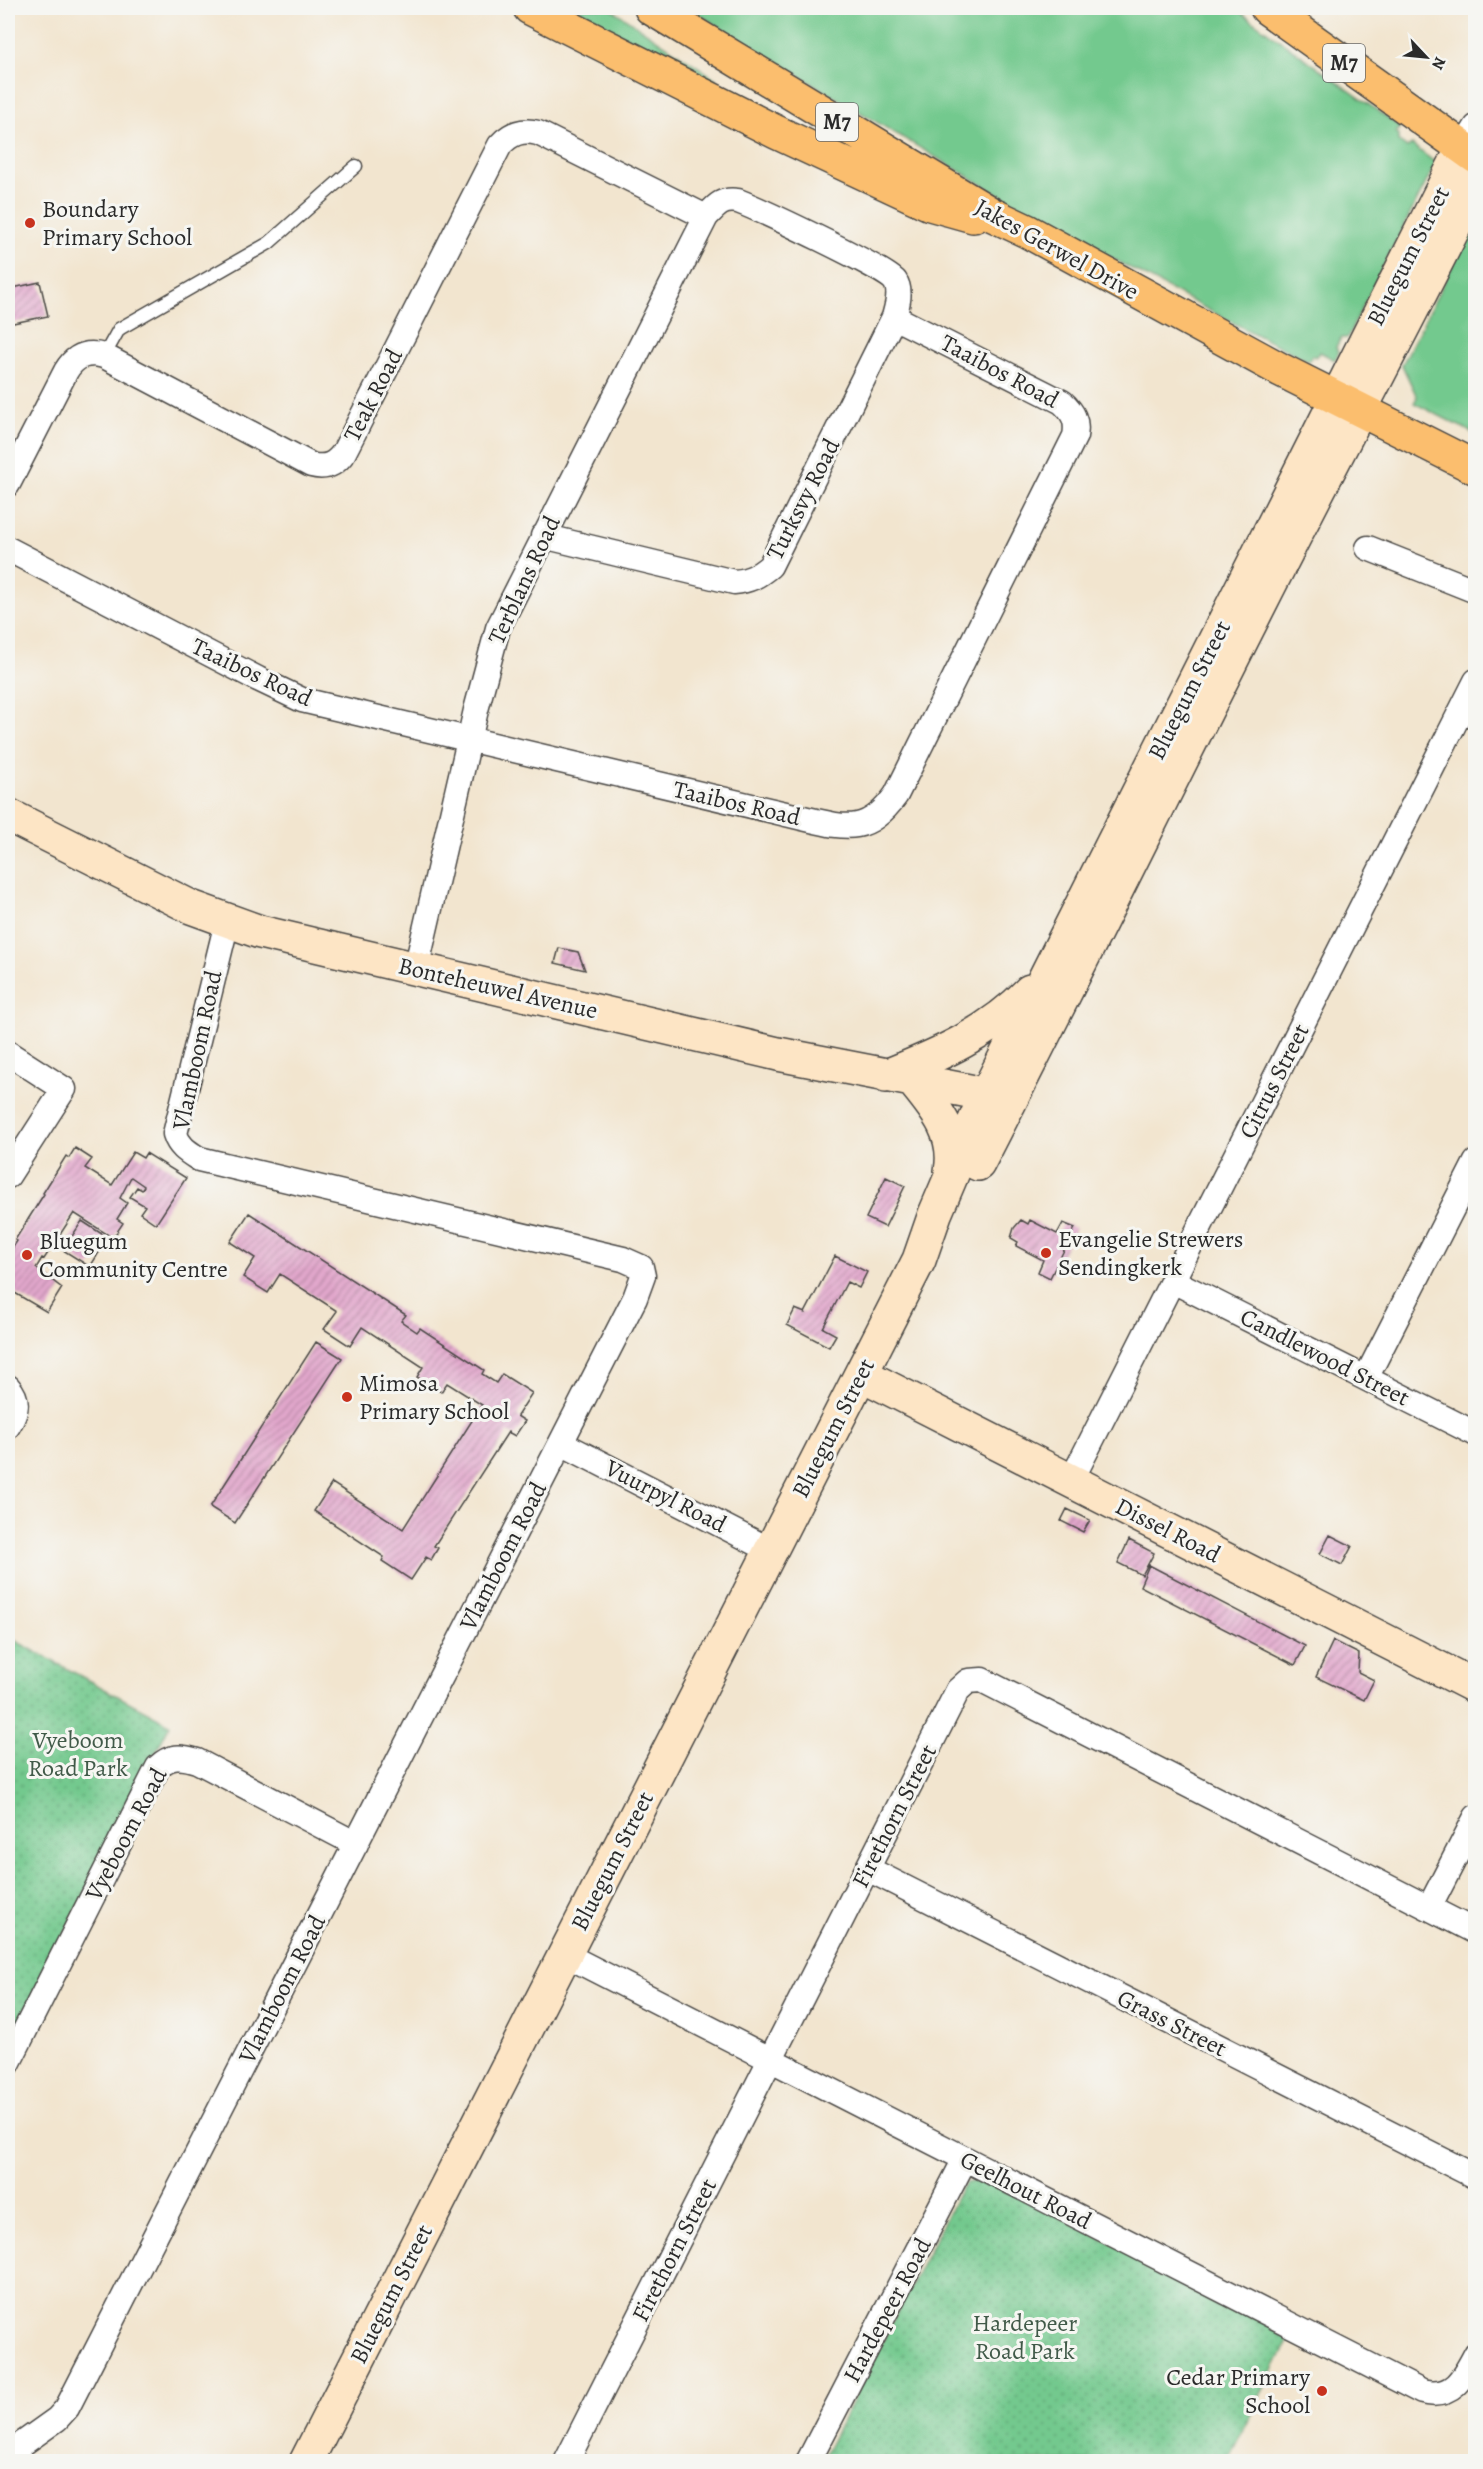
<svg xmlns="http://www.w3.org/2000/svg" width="1483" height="2469" font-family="Alegreya,serif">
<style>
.grass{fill:#73c98e;stroke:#4f7a5c;stroke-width:1.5}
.park{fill:url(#park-dots);stroke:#4f7a5c;stroke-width:1.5}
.building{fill:url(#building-hatch)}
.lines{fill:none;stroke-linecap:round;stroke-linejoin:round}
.lane-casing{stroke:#494744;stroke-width:15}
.street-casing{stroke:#494744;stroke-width:27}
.secondary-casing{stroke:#494744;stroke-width:36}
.highway-casing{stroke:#494744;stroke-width:36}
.lane{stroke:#fff;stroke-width:12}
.street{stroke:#fff;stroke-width:24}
.secondary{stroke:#fde5c5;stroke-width:33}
.highway{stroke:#fbbe6e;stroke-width:33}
.poi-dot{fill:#c8321e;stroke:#f6f6f2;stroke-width:2}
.labels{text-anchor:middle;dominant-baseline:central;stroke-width:6;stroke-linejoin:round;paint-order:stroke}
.shield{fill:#f6f6f2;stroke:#686867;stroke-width:1.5}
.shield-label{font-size:22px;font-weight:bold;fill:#2b2b2b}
.poi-label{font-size:24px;fill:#2b2b2b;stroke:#f6f6f2;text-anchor:start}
.street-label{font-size:24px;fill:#2b2b2b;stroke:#f6f6f2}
.park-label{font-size:24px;fill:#415a49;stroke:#f6f6f2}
</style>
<defs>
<pattern id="park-dots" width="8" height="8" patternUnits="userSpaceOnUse" patternTransform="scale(1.5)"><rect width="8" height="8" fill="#73c98e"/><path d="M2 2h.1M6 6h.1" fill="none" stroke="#5fa374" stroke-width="1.8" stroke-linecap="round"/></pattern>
<pattern id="building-hatch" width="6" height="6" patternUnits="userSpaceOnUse" patternTransform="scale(1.5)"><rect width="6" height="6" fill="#e2a7cc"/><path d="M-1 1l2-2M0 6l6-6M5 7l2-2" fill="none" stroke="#b788a6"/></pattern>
</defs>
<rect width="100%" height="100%" fill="#f6f6f2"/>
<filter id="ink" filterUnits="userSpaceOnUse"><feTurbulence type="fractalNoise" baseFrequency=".0167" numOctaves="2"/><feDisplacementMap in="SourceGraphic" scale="12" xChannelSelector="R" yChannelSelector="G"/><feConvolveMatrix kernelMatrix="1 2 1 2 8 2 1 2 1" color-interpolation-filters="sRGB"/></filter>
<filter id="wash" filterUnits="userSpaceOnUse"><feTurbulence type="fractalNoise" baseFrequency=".008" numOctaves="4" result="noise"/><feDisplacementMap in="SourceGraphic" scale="24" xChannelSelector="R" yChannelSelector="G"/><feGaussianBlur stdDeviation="1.35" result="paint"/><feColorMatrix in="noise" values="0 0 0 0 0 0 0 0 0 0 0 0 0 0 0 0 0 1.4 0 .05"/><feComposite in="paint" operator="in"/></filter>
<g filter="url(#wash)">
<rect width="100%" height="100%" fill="#f2e5cf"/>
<path class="grass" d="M 567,8 L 610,8 L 716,79 L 713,83 Z
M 688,8 L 1235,8 L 1400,127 L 1396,133 L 1399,135 L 1398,141 L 1407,148 L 1412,145 L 1436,163 L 1347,338 L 1341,338 L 1336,347 L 1339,352 L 1335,360 L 1320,352 L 1315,357 L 1312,355 L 1309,361 C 1095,256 891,132 688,8 Z
M 1475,221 L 1475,434 L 1414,403 L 1417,397 L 1402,365 Z"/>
<path class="park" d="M 8,1637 L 170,1724 L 8,2046 Z
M 984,2179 L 1292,2333 L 1227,2461 L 821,2462 L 961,2188 L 967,2183 Z"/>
<g id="blocks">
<path class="building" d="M 40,282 L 48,316 L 8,324 L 8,289 Z
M 559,948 L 578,952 L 585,970 L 555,963 Z
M 75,1148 L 92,1159 L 85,1168 L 112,1185 L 133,1152 L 143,1158 L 146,1153 L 186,1178 L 156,1224 L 140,1213 L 145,1206 L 130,1197 L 137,1187 L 142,1190 L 144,1186 L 131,1177 L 120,1198 L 127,1203 L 117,1219 L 123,1223 L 113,1238 L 74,1213 L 44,1259 L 42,1258 L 36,1268 L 62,1288 L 47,1312 L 8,1289 L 8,1250 L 10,1252 L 17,1241 L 15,1240 L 44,1194 L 43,1193 L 66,1156 L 69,1158 Z
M 886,1177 L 905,1186 L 885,1227 L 866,1218 Z
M 249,1213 L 406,1315 L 401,1321 L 417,1332 L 420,1328 L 484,1370 L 482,1374 L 496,1383 L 502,1374 L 532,1393 L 517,1416 L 525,1421 L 515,1436 L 508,1432 L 434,1546 L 438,1548 L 431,1560 L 426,1557 L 411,1580 L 382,1561 L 384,1557 L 314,1511 L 332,1483 L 403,1529 L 482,1405 L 447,1383 L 441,1392 L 417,1377 L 423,1367 L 362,1327 L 350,1346 L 324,1329 L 337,1311 L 280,1274 L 268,1293 L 243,1277 L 255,1258 L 230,1242 Z
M 1021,1220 L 1028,1224 L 1030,1220 L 1057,1234 L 1063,1223 L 1075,1228 L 1050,1278 L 1038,1272 L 1043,1260 L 1016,1246 L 1018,1242 L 1011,1238 L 1014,1228 Z
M 82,1221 L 108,1238 L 90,1267 L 63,1250 Z
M 835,1256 L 867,1272 L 859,1288 L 847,1282 L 823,1328 L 836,1335 L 829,1347 L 787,1325 L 795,1309 L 805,1313 Z
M 316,1342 L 342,1358 L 235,1523 L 210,1507 Z
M 1067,1509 L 1090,1520 L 1083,1532 L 1061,1521 Z
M 1330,1535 L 1352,1546 L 1342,1565 L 1320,1554 Z
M 1129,1540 L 1154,1553 L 1142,1575 L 1118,1563 Z
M 1149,1565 L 1305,1646 L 1295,1665 L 1140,1586 Z
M 1333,1641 L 1359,1654 L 1358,1672 L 1374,1680 L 1364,1700 L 1316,1677 Z"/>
</g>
</g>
<g filter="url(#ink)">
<use href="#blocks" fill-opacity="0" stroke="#494744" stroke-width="1.5"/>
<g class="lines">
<g class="lane-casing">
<path id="lane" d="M 104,356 L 119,329 L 269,243 L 356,166"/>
</g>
<g class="street-casing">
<path id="street" d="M 1463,148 L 1476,127
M 8,484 L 66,371 C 75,356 87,351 104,356 L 311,465 C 326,469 336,464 344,452 L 500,145 C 511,133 522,129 538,133 L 706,217
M 1368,548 L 1476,591
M 8,549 L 258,679 L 302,700 L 807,819 C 849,829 869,833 896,795 L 1075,436 C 1078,421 1073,412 1062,402 L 894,317 L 770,566 C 758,576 749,581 734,582 L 543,536
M 416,969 L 476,710 L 498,628 L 706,217 C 716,206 722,198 738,201 C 761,210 885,268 895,281 C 902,291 897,306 894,317
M 8,1053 L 64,1089 L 8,1176
M 1173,1281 L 1476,1434
M 1366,1378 L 1476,1162
M 8,1387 C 20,1400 17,1412 8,1426
M 561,1443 L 770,1550
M 1071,1481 L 1476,681
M 868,1869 L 1476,2177
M 1429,1908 L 1476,1817
M 564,1954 L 1422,2392 C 1453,2400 1464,2377 1476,2354
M 8,2064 L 158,1767 C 170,1755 181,1756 197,1761 L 356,1844
M 8,2454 L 57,2419 L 67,2408 L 635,1298 L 643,1276 L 641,1267 L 623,1259 L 199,1159 C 188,1152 179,1147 175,1134 L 227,922
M 566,2462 L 958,1690 L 968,1681 L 982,1680 L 1476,1932
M 808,2462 L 965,2159"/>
</g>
<g class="secondary-casing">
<path id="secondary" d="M 8,815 L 191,907 L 260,932 L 778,1054 L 969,1091 L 1006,1105
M 886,1076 C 939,1055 990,1033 1030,991
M 913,1081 C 935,1108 958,1134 951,1171
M 978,1164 C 1074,978 1166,789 1261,602 C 1332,462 1406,324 1476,184
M 861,1374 L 1476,1687
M 306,2462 L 919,1260 L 935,1214 L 985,1097 L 1463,148"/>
</g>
<g class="highway-casing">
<path id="highway" d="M 530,8 L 776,132 L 930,204 L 973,216
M 651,8 L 993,215 L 1027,231 L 1281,370 L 1476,468
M 1267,8 L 1476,157"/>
</g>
<use href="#lane" class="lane"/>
<use href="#street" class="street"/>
<use href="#secondary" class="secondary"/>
<use href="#highway" class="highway"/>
</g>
</g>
<g class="poi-dot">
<circle cx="30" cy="223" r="6"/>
<circle cx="1046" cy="1253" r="6"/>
<circle cx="27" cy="1255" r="6"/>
<circle cx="347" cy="1397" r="6"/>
<circle cx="1322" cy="2391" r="6"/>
</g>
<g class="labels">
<g class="shield">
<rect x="1323" y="44" width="42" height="38" rx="4.5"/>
<rect x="816" y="103" width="42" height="38" rx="4.5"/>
</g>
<g class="shield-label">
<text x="1344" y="63">M7</text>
<text x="837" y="122">M7</text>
</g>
<g class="poi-label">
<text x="42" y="209">Boundary<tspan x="42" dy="28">Primary School</tspan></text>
<text x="1058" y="1239">Evangelie Strewers<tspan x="1058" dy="28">Sendingkerk</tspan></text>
<text x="39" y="1241">Bluegum<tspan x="39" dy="28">Community Centre</tspan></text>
<text x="359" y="1383">Mimosa<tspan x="359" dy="28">Primary School</tspan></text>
<text x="1310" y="2377" text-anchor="end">Cedar Primary<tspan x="1310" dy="28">School</tspan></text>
</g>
<g class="street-label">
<text transform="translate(1057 249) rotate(29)">Jakes Gerwel Drive</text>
<text transform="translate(1408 256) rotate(-63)">Bluegum Street</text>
<text transform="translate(1000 371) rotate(28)">Taaibos Road</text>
<text transform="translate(373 395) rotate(-63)">Teak Road</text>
<text transform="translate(803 499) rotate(-63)">Turksvy Road</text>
<text transform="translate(524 580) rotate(-65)">Terblans Road</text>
<text transform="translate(252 672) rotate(25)">Taaibos Road</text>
<text transform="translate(1189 690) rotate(-63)">Bluegum Street</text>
<text transform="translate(737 803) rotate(13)">Taaibos Road</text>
<text transform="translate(498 988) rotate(13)">Bonteheuwel Avenue</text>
<text transform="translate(197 1050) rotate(-78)">Vlamboom Road</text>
<text transform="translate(1274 1081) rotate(-63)">Citrus Street</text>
<text transform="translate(1325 1357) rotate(27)">Candlewood Street</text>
<text transform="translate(833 1428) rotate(-63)">Bluegum Street</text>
<text transform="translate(666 1496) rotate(27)">Vuurpyl Road</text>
<text transform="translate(1168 1530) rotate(27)">Dissel Road</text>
<text transform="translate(503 1556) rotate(-63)">Vlamboom Road</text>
<text transform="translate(894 1816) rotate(-63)">Firethorn Street</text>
<text transform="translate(126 1834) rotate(-62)">Vyeboom Road</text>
<text transform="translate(612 1861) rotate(-63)">Bluegum Street</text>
<text transform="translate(282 1989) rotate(-63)">Vlamboom Road</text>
<text transform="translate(1172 2023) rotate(27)">Grass Street</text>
<text transform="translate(1026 2190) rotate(27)">Geelhout Road</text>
<text transform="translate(674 2250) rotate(-63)">Firethorn Street</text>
<text transform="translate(391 2294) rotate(-63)">Bluegum Street</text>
<text transform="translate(887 2310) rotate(-62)">Hardepeer Road</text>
</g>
<g class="park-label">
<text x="78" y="1740">Vyeboom<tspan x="78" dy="28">Road Park</tspan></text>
<text x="1025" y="2323">Hardepeer<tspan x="1025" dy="28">Road Park</tspan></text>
</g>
</g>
<rect width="1483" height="2469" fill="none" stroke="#f6f6f2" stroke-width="30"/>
<g transform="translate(1426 57) rotate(116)" stroke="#f6f6f2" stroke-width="4.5" paint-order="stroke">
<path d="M0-4.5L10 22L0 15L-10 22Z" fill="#2b2b2b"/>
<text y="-9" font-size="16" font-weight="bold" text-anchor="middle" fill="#2b2b2b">N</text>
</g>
</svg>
